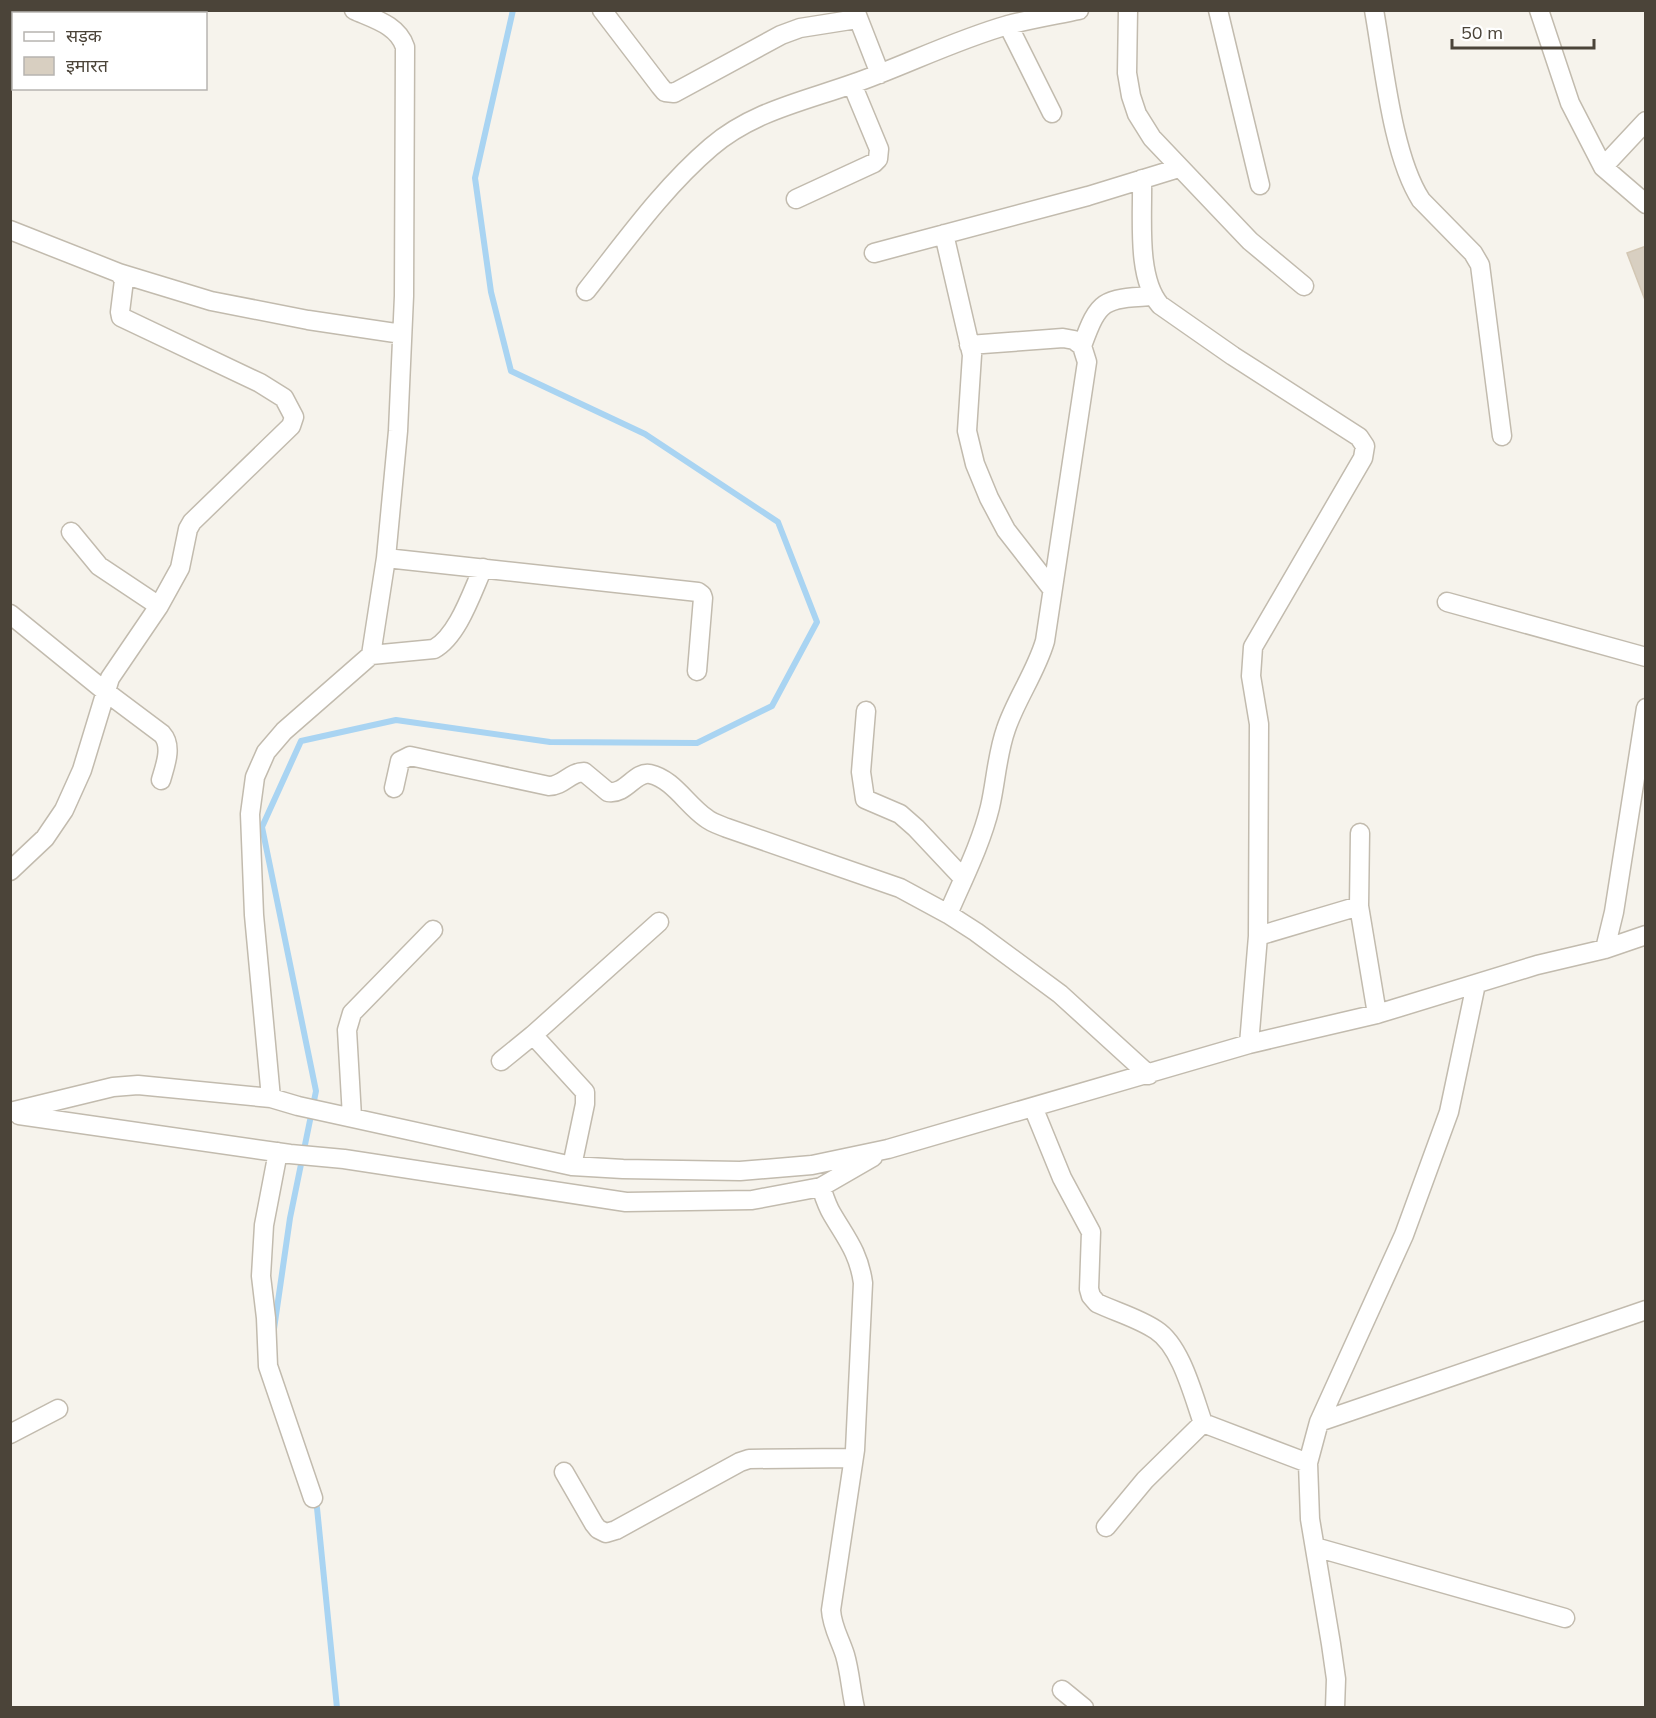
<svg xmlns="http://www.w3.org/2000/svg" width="1656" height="1718" font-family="Mulish,'Noto Sans Devanagari',sans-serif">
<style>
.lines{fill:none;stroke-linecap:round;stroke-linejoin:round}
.stream{stroke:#a9d4f2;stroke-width:6}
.building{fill:#d8cfc1;stroke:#d3c7b4;stroke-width:1.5}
.minor-casing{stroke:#c2bbae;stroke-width:21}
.minor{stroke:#fff;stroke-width:18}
</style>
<rect width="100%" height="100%" fill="#f6f3ec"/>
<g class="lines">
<path class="stream" d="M 274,1329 L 290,1218 L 316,1091 L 262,827 L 301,741 L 396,720 L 550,742 L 697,743 L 772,706 L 817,622 L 778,522 L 645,434 L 511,371 L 491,292 L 475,178 L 513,10
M 314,1500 L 317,1508 L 337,1708"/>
</g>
<path class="building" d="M 1646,246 L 1646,300 L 1645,300 L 1627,253 Z"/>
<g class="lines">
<g class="minor-casing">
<path id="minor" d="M 602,10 L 660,86 L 665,92 L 674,93 L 781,35 L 800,28 L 857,19
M 855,10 L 880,74
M 1128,10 L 1127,73 L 1131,96 L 1137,114 L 1152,138 L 1250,241 L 1304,286
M 1218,10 L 1260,185
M 1374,10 C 1384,65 1392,155 1421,200 L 1473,253 L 1480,265 L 1502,436
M 1539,10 L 1570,103 L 1603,167 L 1646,204
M 1008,25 L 1052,113
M 1603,167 L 1646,121
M 1142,179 C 1143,216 1136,277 1160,305 L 1233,356 L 1359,437 L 1365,446 L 1363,458 L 1253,647 L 1251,676 L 1259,724 L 1258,936 L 1249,1044
M 796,199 L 874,163 L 878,159 L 879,149 L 852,84
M 10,230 L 119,273 L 124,280 L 120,312 L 121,317 L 260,383 L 284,398 L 294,417 L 291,426 L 192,522 L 188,529 L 180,568 L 159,606 L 110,678 L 82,770 L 64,810 L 45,838 L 10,871
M 944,234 L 972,355 L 967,431 L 975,464 L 989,498 L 1006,530 L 1052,589
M 874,253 L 1088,196 L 1179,168
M 119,273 L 211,301 L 308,320 L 402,334
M 586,291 C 625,242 663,188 711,147 C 753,111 805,101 855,83 C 906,65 955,40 1008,25 C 1031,19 1055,15 1079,10
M 1082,346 C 1099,299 1103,299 1152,296
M 71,532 L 99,566 L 159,606
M 386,558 L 698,592 L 702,595 L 703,598 L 697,671
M 1447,602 L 1646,657
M 10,614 L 106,692 L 162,734 C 173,746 165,766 161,780
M 371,655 L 434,649 C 458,636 472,592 483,568
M 866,711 L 861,772 L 865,799 L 900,814 L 916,828 L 963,878
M 394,788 L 400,761 L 410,756 L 549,786 C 563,786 570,772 584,772 L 608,792 C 626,795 635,771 650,774 C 673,779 687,805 706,818 C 712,823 720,825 727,828 L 900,888 L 948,914 L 976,932 L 1060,994 L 1149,1075
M 1360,833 L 1359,906 L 1377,1014
M 948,914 C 963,879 981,844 990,807 C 996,781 997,754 1006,729 C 1016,699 1036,672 1045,641 L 1087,362 L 1082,346 L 1074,340 L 1063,338 L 969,345
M 1258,936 L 1359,906
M 1605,949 L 1614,912 L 1646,708
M 533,1035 L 585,1092 L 585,1104 L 572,1166
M 501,1061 L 533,1035 L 659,922
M 271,1098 L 254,915 L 250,814 L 255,777 L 266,752 L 284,731 L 371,655 L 386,558 L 398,431 L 404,296 L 405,47 C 398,25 374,19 354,10
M 1033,1107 L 1062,1178 L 1091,1232 L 1089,1289 L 1091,1296 L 1097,1303 C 1116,1312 1138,1318 1156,1330 C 1181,1346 1193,1395 1203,1423
M 10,1112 L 113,1087 L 138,1085 L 271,1098 L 298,1106 L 572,1166 L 623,1169 L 740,1171 L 812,1165 L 888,1149 L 1249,1044 L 1377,1014 L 1537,965 L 1605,949 L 1646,935
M 19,1115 L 290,1154 L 344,1159 L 626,1202 L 752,1200 L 821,1187 L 873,1157
M 352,1117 L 347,1030 L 352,1013 L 433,930
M 278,1152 L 264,1225 L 261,1276 L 266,1318 L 268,1366 L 313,1498
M 821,1187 C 824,1196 827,1206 832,1214 C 846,1238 859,1253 863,1283 L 855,1450 L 831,1610 C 832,1627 840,1639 845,1655 C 850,1672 851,1691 855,1708
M 1319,1422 L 1646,1310
M 10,1434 L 58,1409
M 564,1472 L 594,1524 L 598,1529 L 606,1533 L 616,1530 L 740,1462 L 749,1459 L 853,1458
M 1106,1527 L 1145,1480 L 1203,1423 L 1308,1463
M 1315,1547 L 1565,1618
M 1062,1690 L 1084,1708
M 1335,1708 L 1336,1679 L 1331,1644 L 1310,1519 L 1308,1463 L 1319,1422 L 1404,1235 L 1449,1112 L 1476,984"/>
</g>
<use href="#minor" class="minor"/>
</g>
<rect width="1656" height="1718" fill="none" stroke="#4b4439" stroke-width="24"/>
<rect x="12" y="12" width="195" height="78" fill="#ffffff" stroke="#b7b4b0" stroke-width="1.5"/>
<rect x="24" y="32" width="30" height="9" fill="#ffffff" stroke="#b7b4b0" stroke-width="1.5"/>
<text x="66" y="42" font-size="18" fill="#4b4439">सड़क</text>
<rect x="24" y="57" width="30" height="18" fill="#d8cfc1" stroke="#b7b4b0" stroke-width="1.5"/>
<text x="66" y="72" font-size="18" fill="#4b4439">इमारत</text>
<path d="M1452 39v9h142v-9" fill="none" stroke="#4b4439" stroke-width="3"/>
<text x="1461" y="39" font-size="18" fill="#4b4439" stroke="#ffffff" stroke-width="4.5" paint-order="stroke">50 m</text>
</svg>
